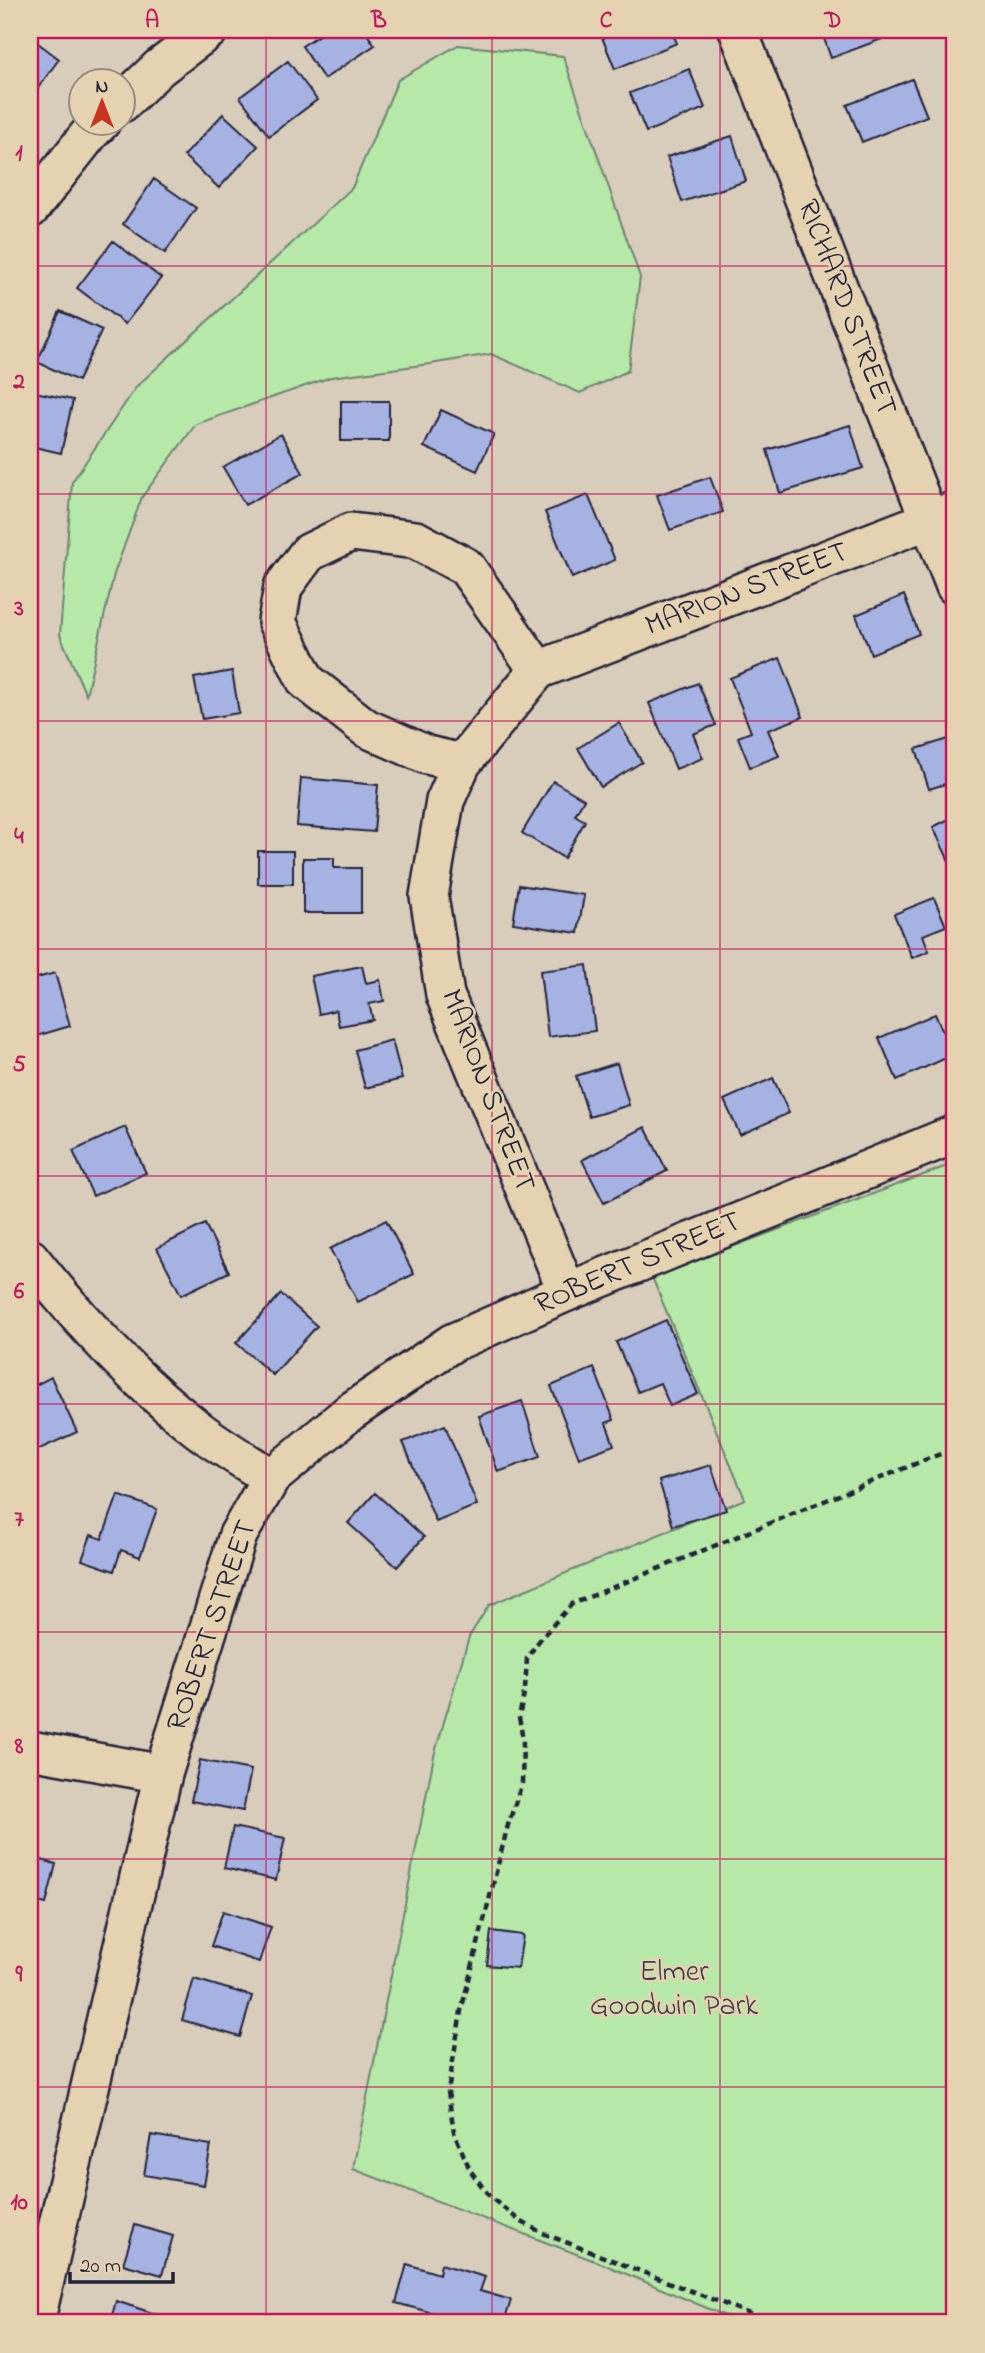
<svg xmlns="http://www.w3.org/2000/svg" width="985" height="2353" font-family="'Indie Flower',sans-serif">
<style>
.green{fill:#b6e8a8;stroke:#6c8572;stroke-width:2}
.building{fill:#a6b2e2;stroke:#22223b;stroke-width:2}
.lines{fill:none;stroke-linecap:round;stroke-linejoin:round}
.street-casing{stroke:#22223b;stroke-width:42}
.path{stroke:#22223b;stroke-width:4.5;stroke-dasharray:7 5;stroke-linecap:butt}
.street{stroke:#e5d2b0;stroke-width:37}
.grid{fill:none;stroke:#c2185b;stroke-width:2;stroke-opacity:0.55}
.labels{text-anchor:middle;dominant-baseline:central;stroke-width:5;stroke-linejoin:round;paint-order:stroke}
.street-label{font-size:30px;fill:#22223b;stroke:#e5d2b0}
.park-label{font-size:30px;fill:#38404b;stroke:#e5d2b0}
.neatline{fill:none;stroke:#c2185b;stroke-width:2.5}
.grid-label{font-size:23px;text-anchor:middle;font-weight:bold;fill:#c2185b}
</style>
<rect width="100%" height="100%" fill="#d8ccba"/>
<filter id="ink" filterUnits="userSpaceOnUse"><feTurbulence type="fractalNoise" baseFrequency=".0143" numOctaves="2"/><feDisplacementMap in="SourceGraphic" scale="14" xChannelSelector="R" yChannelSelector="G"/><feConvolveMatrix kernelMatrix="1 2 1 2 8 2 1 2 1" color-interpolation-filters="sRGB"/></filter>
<g filter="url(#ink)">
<path class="green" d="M 458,45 L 563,56 L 640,277 L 628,371 L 580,393 L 491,354 L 430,364 L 331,377 L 196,424 L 142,497 L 114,574 L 86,695 L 60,635 L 72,482 L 137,386 L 352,188 L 398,80 Z
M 955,1163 L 955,2323 L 742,2323 L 603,2264 L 353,2169 L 434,1756 L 469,1637 L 489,1605 L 745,1499 L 652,1277 Z"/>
<path class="building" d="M 327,30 L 364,30 L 375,45 L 324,79 L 302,46 Z
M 599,30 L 671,30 L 677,43 L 615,69 Z
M 821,30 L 906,30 L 831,58 Z
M 30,37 L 59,59 L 30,99 Z
M 288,61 L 317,100 L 269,136 L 240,97 Z
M 689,69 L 705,108 L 646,132 L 630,93 Z
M 912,79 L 927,116 L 862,142 L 847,105 Z
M 223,114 L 258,146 L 219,188 L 184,156 Z
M 732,136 L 746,181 L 682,202 L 667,157 Z
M 154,179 L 196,208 L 165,253 L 123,224 Z
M 113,241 L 161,278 L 125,324 L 77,288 Z
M 60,311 L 102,330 L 78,381 L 37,362 Z
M 30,391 L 73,400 L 61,453 L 30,446 Z
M 341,401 L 389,401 L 389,441 L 341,441 Z
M 441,410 L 494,434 L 477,471 L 424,447 Z
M 850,425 L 863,468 L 780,493 L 767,450 Z
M 281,434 L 303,473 L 245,505 L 223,467 Z
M 710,477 L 723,512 L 670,530 L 657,495 Z
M 588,495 L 615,560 L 572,578 L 545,512 Z
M 904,595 L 919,634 L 871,654 L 856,615 Z
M 780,658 L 803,717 L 768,730 L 779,756 L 750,767 L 738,737 L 751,732 L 730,678 Z
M 232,671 L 239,713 L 202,719 L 194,678 Z
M 698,683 L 716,725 L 693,734 L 703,758 L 676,769 L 649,703 Z
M 619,723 L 642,762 L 601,787 L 578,748 Z
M 955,737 L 955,781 L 929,789 L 916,749 Z
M 301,778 L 378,785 L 374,832 L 297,826 Z
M 553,781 L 584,799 L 575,815 L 585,821 L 564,858 L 522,833 Z
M 955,816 L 955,858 L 949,861 L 933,827 Z
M 258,851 L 293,851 L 293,884 L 258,884 Z
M 303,858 L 334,858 L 334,868 L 361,868 L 361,913 L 303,913 Z
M 519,885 L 584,895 L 578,933 L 513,923 Z
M 934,898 L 946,926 L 923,935 L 929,951 L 912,958 L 894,914 Z
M 30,914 L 34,940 L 30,940 Z
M 587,965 L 595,1031 L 548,1037 L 540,971 Z
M 362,966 L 366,983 L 380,980 L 384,1001 L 369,1004 L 373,1020 L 339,1026 L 336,1010 L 319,1014 L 311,976 Z
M 55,973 L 70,1026 L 30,1038 L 30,980 Z
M 935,1014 L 953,1055 L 897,1080 L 879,1038 Z
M 392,1040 L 402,1079 L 365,1088 L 355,1050 Z
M 617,1063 L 629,1105 L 589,1117 L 576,1076 Z
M 773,1078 L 789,1113 L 740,1135 L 724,1100 Z
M 125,1127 L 146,1173 L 93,1196 L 73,1151 Z
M 645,1127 L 667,1171 L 604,1203 L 582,1160 Z
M 386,1220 L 414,1274 L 358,1302 L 330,1249 Z
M 205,1224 L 229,1272 L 181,1295 L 157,1248 Z
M 281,1294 L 317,1326 L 273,1375 L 236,1343 Z
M 666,1320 L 698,1394 L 670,1406 L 660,1383 L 638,1392 L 616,1342 Z
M 594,1368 L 614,1420 L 606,1423 L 614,1445 L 579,1458 L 551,1386 Z
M 51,1377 L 77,1432 L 33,1452 L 30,1445 L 30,1388 Z
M 522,1401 L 540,1457 L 498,1472 L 479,1416 Z
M 445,1425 L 477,1505 L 436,1522 L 403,1442 Z
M 711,1465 L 726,1510 L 673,1526 L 659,1481 Z
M 375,1493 L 424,1537 L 397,1567 L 348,1523 Z
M 118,1495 L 157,1509 L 140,1557 L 121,1550 L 114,1571 L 82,1560 L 91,1535 L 102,1539 Z
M 200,1760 L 251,1770 L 243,1811 L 191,1801 Z
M 233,1827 L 285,1838 L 276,1880 L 224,1868 Z
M 30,1857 L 56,1864 L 46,1904 L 30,1900 Z
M 223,1911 L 271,1927 L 259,1962 L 211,1946 Z
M 30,1925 L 37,1927 L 30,1960 Z
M 491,1931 L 523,1935 L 518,1968 L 487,1965 Z
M 194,1979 L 252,1996 L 240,2037 L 182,2020 Z
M 151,2135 L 211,2145 L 204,2185 L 144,2175 Z
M 135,2225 L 173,2236 L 162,2275 L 123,2264 Z
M 407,2264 L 439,2274 L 441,2264 L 485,2277 L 480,2291 L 511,2300 L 504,2323 L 469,2323 L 396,2303 Z
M 116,2301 L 155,2314 L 152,2323 L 110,2323 Z"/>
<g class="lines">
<g class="street-casing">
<path id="street" d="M 738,30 L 955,586
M 122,103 L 159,68 L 209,30
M 30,209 L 90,133 L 101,122
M 462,763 L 427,755 L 366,728 L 306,681 L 277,622 L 283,587 L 308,553 L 351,532 L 416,540 L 466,567 L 538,670
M 30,1258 C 79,1320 133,1379 195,1427 C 219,1446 246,1461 271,1478
M 567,1292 L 445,995 L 429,896 L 445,801 L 462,763 L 538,670 L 955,510
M 30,1750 L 163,1774
M 35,2323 L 163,1774 L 238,1535 L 271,1478 L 350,1412 L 452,1343 L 567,1292 L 955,1134"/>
</g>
<path class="path" d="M 773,2323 L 545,2234 L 520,2221 L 490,2197 L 470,2170 L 454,2132 L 448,2092 L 461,2011 L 508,1825 L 522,1783 L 523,1740 L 519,1717 L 525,1689 L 527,1658 L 541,1638 L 572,1604 L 932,1457 L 955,1449"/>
<use href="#street" class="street"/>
</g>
</g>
<path class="grid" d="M 266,30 L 266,2323M 492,30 L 492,2323M 720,30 L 720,2323M 30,266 L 955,266M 30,494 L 955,494M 30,721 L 955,721M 30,949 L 955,949M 30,1176 L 955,1176M 30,1404 L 955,1404M 30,1632 L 955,1632M 30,1859 L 955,1859M 30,2087 L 955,2087"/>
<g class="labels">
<g class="street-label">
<text transform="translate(846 308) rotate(69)">RICHARD STREET</text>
<text transform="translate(747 590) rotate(-21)">MARION STREET</text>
<text transform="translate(487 1091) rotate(69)">MARION STREET</text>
<text transform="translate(638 1264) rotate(-23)">ROBERT STREET</text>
<text transform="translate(213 1626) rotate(-71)">ROBERT STREET</text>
</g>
<g class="park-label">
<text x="674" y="1973">Elmer<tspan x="674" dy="34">Goodwin Park</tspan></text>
</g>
</g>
<rect width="985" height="2353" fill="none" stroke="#e5d2b0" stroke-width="77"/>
<g transform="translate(102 102)"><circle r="33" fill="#e5d2b0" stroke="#978c81" stroke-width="2"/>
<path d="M0-5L12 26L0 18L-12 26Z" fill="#c8321e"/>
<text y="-10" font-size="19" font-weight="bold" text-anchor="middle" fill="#22223b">N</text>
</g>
<path d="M70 2272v10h103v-10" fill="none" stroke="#22223b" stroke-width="3.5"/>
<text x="80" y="2272" font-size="21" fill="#22223b" stroke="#e5d2b0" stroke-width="5" paint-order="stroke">20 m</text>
<rect x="38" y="38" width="908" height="2276" class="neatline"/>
<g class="grid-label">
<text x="152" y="27">A</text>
<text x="379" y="27">B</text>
<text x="606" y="27">C</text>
<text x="833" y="27">D</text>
<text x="19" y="160">1</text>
<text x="19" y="388">2</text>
<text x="19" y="615">3</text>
<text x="19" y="843">4</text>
<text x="19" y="1071">5</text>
<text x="19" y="1298">6</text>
<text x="19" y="1526">7</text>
<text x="19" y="1753">8</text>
<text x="19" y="1981">9</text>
<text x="19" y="2209">10</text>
</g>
</svg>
